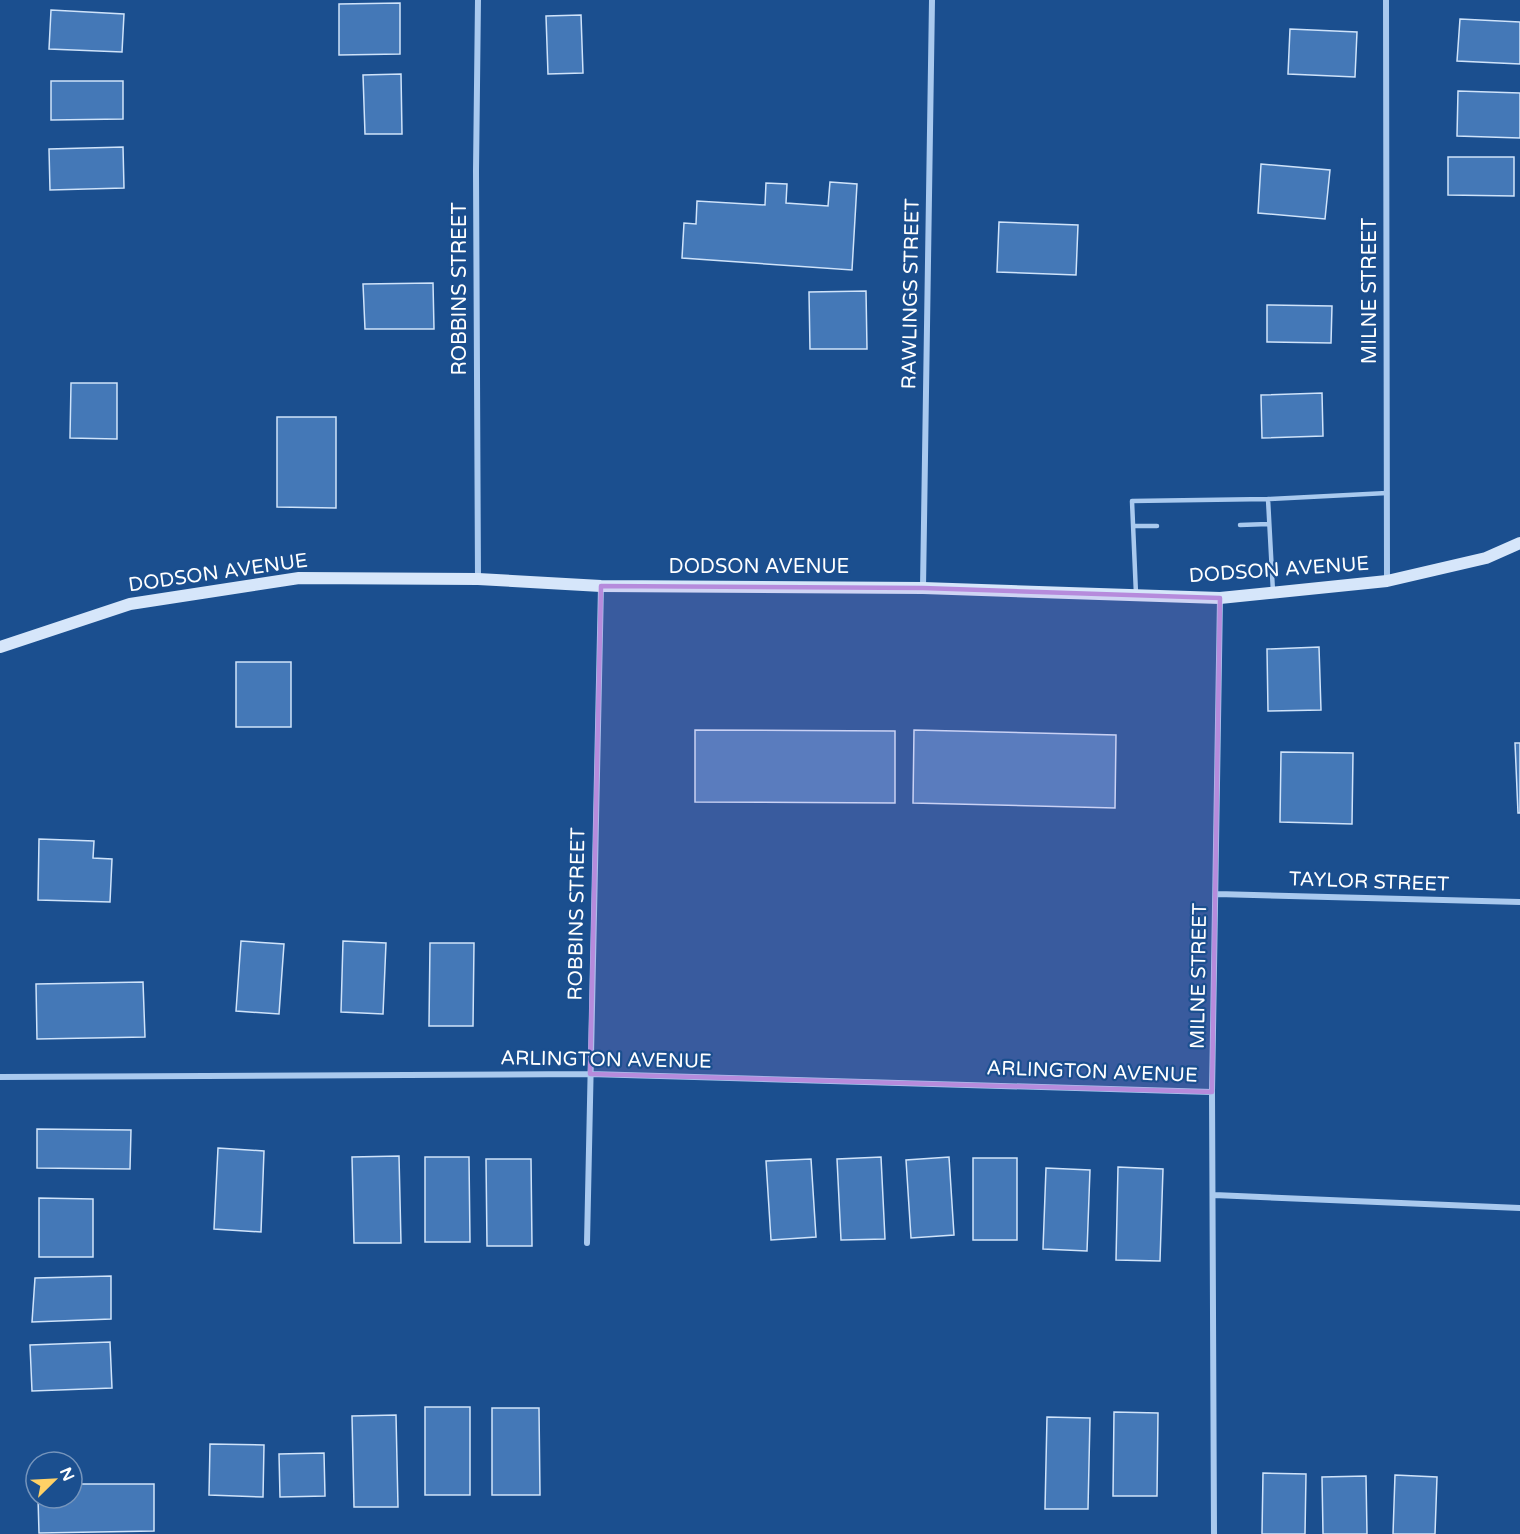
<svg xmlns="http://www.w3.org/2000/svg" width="1520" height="1534" font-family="'Varela Round',sans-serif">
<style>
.building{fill:#4478b7;stroke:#cfe3fa;stroke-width:1.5}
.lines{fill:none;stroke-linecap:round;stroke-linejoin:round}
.lane{stroke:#a9c9ee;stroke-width:4.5}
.street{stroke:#a9c9ee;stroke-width:6}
.secondary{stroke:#d6e6fa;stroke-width:12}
.marked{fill:#b68bdc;fill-opacity:0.2;stroke:#b68bdc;stroke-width:4.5;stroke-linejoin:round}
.labels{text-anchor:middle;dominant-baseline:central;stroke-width:4.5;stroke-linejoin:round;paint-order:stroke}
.street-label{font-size:20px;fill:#fff;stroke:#1b4f8f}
</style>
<rect width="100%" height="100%" fill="#1b4f8f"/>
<path class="building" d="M 400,3 L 400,54 L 339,55 L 339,4 Z
M 51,10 L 124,14 L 122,52 L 49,49 Z
M 581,15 L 583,73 L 548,74 L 546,16 Z
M 1460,19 L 1520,22 L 1520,64 L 1457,61 Z
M 1290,29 L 1357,32 L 1355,77 L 1288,74 Z
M 401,74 L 402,134 L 365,134 L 363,75 Z
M 51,81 L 123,81 L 123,119 L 51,120 Z
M 1458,91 L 1520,93 L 1520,138 L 1457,136 Z
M 123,147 L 124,188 L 50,190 L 49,149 Z
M 1448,157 L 1514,157 L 1514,196 L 1448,195 Z
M 1261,164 L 1330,170 L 1325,219 L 1258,213 Z
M 830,182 L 857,184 L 852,270 L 682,258 L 684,223 L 696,224 L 697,201 L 765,205 L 766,183 L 787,184 L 786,203 L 828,206 Z
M 999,222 L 1078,225 L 1076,275 L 997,272 Z
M 433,283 L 434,329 L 365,329 L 363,284 Z
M 866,291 L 867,349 L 810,349 L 809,292 Z
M 1267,305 L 1332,306 L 1331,343 L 1267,342 Z
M 71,383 L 117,383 L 117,439 L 70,438 Z
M 1322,393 L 1323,436 L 1262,438 L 1261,395 Z
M 277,417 L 336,417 L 336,508 L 277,507 Z
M 1319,647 L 1321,710 L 1268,711 L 1267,649 Z
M 236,662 L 291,662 L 291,727 L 236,727 Z
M 695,730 L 895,731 L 895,803 L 695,802 Z
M 914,730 L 1116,735 L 1115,808 L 913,803 Z
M 1515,743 L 1520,743 L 1520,813 L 1518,813 Z
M 1281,752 L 1353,753 L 1352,824 L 1280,822 Z
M 39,839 L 94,841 L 93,858 L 112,859 L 110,902 L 38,900 Z
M 241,941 L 284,944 L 279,1014 L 236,1011 Z
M 343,941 L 386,943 L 383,1014 L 341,1012 Z
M 430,943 L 474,943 L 473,1026 L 429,1026 Z
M 143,982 L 145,1037 L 37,1039 L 36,984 Z
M 37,1129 L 131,1130 L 130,1169 L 37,1168 Z
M 218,1148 L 264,1151 L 261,1232 L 214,1229 Z
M 399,1156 L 401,1243 L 354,1243 L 352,1157 Z
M 425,1157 L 469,1157 L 470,1242 L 425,1242 Z
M 881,1157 L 885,1239 L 841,1240 L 837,1159 Z
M 949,1157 L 954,1235 L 911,1238 L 906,1160 Z
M 973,1158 L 1017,1158 L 1017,1240 L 973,1240 Z
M 486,1159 L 531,1159 L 532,1246 L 487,1246 Z
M 811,1159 L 816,1237 L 771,1240 L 766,1161 Z
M 1118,1167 L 1163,1169 L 1160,1261 L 1116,1260 Z
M 1046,1168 L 1090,1170 L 1087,1251 L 1043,1249 Z
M 39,1198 L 93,1199 L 93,1257 L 39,1257 Z
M 111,1276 L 111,1319 L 32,1322 L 35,1278 Z
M 110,1342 L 112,1388 L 32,1391 L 30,1345 Z
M 425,1407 L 470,1407 L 470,1495 L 425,1495 Z
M 492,1408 L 539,1408 L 540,1495 L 492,1495 Z
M 1114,1412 L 1158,1413 L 1157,1496 L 1113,1496 Z
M 396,1415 L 398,1507 L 354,1507 L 352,1416 Z
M 1047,1417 L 1090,1418 L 1088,1509 L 1045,1509 Z
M 210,1444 L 264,1445 L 263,1497 L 209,1495 Z
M 324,1453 L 325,1496 L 280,1497 L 279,1454 Z
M 1263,1473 L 1306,1474 L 1305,1534 L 1262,1534 Z
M 72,1474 L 79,1474 L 79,1484 L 154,1484 L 154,1531 L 39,1533 L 38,1498 L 72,1498 Z
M 1395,1475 L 1437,1477 L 1435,1534 L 1393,1534 Z
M 1366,1476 L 1367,1534 L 1323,1534 L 1322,1477 Z"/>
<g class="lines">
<path class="lane" d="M 1240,525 L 1268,524
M 1134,526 L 1157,526
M 1273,592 L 1268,499 L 1387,493
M 1136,594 L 1132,501 L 1268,499"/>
<path class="street" d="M 478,0 L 476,171 L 478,579
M 1386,0 L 1387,581
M 923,588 L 932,0
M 1217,894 L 1520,902
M 0,1077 L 590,1074 L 1212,1092
M 1214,1195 L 1520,1208
M 587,1243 L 601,586
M 1214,1534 L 1212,1092 L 1220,598"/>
<path class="secondary" d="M 0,647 L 130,604 L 299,578 L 478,579 L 601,586 L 923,588 L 1220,598 L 1387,581 L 1486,558 L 1520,543"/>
</g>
<path class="marked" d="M 601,586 L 923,588 L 1220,598 L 1212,1092 L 590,1074 Z"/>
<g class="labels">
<g class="street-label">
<text transform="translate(460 289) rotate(-90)">ROBBINS STREET</text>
<text transform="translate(1370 291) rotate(-90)">MILNE STREET</text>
<text transform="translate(911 294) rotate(-89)">RAWLINGS STREET</text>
<text x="759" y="567">DODSON AVENUE</text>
<text transform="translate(1279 570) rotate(-4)">DODSON AVENUE</text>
<text transform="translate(218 573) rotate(-8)">DODSON AVENUE</text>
<text transform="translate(1369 882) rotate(2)">TAYLOR STREET</text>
<text transform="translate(577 914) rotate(-89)">ROBBINS STREET</text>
<text transform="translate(1199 976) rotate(-89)">MILNE STREET</text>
<text transform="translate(606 1060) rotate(1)">ARLINGTON AVENUE</text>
<text transform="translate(1092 1072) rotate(2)">ARLINGTON AVENUE</text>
</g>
</g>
<g transform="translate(54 1480) rotate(66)"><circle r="28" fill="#1b4f8f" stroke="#7695bc" stroke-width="1.5"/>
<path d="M0-4.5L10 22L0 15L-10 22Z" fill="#ffd166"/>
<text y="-9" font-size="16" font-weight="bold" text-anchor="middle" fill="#ffffff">N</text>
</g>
</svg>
